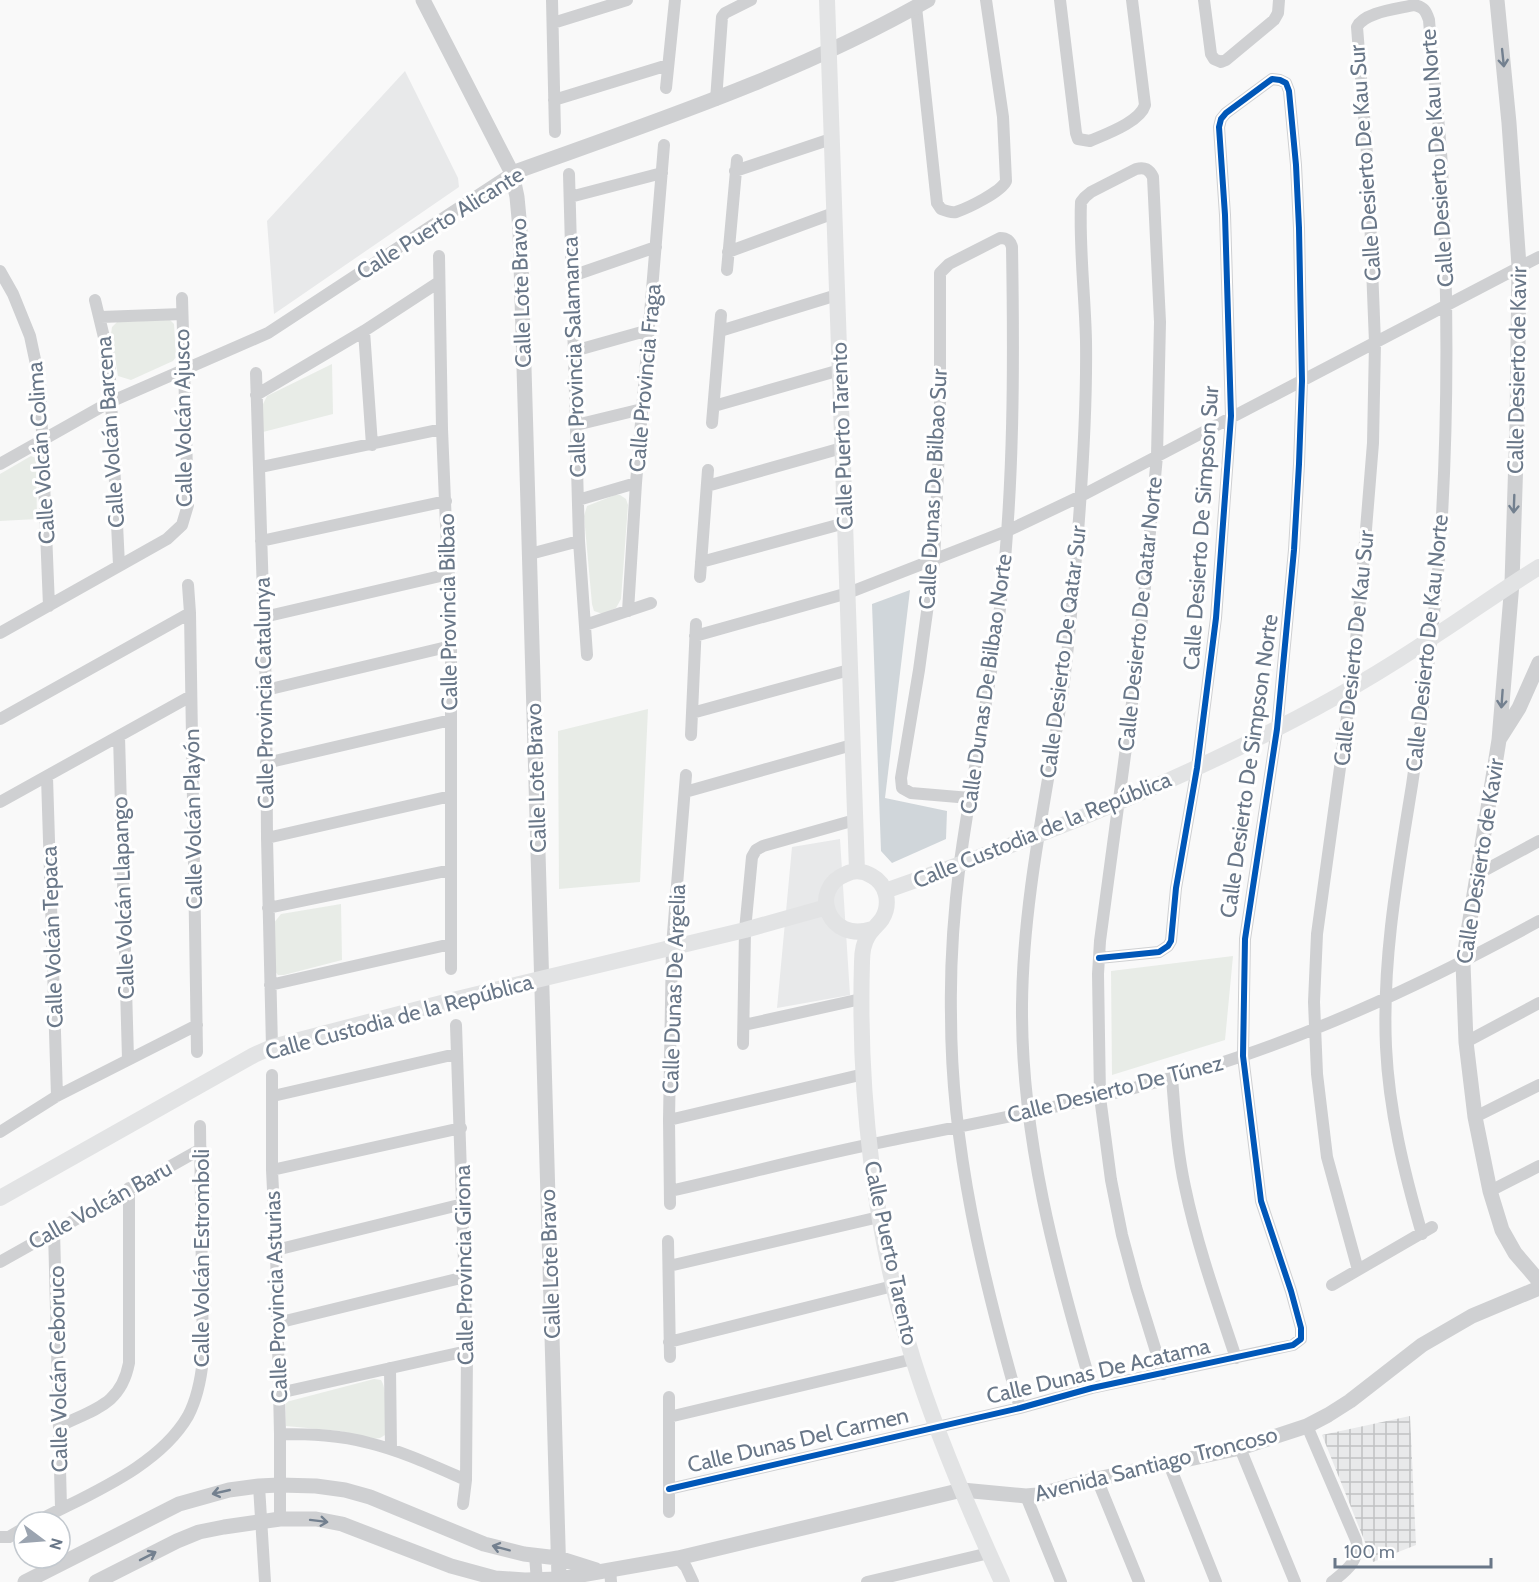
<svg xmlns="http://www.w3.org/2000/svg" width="1539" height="1582" font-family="Cabin,sans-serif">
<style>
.built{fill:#e8e9ea}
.industrial{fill:url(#industrial-grid)}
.green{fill:#e8ece7}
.water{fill:#d0d6da}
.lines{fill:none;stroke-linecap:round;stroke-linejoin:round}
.minor{stroke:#cfd0d2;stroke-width:12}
.tertiary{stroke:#cfd0d2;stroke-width:15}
.secondary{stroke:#e2e3e4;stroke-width:16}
.cycleway-casing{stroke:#fff;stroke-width:10}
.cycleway{stroke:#0057b8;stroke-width:6}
.oneway{stroke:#73808f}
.labels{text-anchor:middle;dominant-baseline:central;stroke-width:6;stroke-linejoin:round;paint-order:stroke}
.street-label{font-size:22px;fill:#697788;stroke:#fff}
</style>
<defs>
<pattern id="industrial-grid" width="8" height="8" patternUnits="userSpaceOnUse" patternTransform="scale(1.5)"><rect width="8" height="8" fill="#e8e9ea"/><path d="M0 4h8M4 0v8" fill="none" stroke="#c0c2c3"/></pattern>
</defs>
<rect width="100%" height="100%" fill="#f9f9f9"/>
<path class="built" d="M 405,71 L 458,178 L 459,187 L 274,314 L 267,221 Z
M 840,839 L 850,995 L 777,1008 L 792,847 Z"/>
<path class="industrial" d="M 1410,1416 L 1416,1545 L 1373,1562 L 1322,1435 Z"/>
<path class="green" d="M 170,320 L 174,324 L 176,357 L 173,361 L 131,380 L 118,376 L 111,334 L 112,327 L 117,322 Z
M 332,364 L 333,414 L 263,432 L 262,406 L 267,396 Z
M 31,456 L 36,458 L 37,519 L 0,521 L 0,474 Z
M 615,495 L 620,495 L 626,499 L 628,505 L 621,599 L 616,608 L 603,614 L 594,611 L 592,604 L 584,516 L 587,506 Z
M 648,709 L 640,882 L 559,889 L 558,731 Z
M 341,904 L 342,960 L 284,975 L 278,975 L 274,970 L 273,924 L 281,914 Z
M 1233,956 L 1225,1040 L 1112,1075 L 1111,971 Z
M 374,1379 L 381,1380 C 388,1390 386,1422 385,1435 L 380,1438 L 373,1439 L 340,1431 L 286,1426 L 286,1402 Z"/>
<path class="water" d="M 910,590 L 885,798 L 947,811 L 946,839 L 892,863 L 881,851 L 872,604 Z"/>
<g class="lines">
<path class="minor" d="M 552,0 L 555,132
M 1060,0 L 1076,133 L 1078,139 L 1090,141 C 1106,134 1140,122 1145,105 L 1132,0
M 1204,0 L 1211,54 L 1214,59 L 1221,62 L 1226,60 L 1274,20 L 1278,13 L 1279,0
M 916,7 L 937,203 L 941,209 C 946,211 951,213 956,212 C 968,208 1001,192 1006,181 L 1003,117 L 986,0
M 553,23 L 627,0
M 666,88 L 675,0
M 554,100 L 668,65
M 716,100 L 722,17 L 725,13 L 751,0
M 735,171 L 831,139
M 569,174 L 579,541 L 587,655
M 570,197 L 662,173
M 728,252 L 834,213
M 439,256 L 442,429 L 451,646 L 451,969
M 727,270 L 737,160
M 0,271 L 13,294 L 30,336 L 40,383 L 49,606
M 572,276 L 656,247
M 95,300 L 109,358 L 119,565
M 101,317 L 182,314
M 364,331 L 372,445
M 720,331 L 837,295
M 574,351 L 649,330
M 256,373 L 266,690 L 267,838 L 272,1047
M 256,395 L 364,331 L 439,282
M 714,406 L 840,370
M 712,423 L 721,315
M 576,425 L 642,409
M 0,464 L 110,402 L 268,333 L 512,173
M 261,467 L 442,429
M 707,486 L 842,448
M 578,500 L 636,483
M 261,541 L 446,501
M 530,554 L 579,541
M 701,562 L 845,523
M 700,577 L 708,470
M 188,585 L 190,613 L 197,1052
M 628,611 L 636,483 L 664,145
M 264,617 L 449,574
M 585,625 L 651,603
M 0,633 L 167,539 L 182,525 L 188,505 L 182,298
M 695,636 L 848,593 L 1007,531 L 1081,496 L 1539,257
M 266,690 L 451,646
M 692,713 L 849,670
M 0,719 L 190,613
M 691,735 L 696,624
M 119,736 L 128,1059
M 266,763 L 451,720
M 47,777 L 57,1096
M 685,792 L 852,745
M 970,798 L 911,793 L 902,788 L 901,778 L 919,670 L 934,561 L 940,427 L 940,273 L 949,264 L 1000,238 C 1007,238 1010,240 1012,247 C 1014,364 1014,483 1001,600 C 991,688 972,774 960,862 C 954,910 950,966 951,1015 C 951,1149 983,1279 1020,1408
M 0,802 L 191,696
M 267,838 L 451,796
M 1476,875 L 1539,841
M 268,908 L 451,870
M 270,985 L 451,944
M 456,1025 L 467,1351 L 466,1480 L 463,1504
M 744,1025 L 861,999
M 1466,1042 L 1539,1003
M 743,1044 L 745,930 L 752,857 L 756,850 L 763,846 L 855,820
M 272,1075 L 272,1170 L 276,1250 L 280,1434 L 280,1519
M 1172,1078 C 1175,1114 1177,1151 1185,1187 C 1197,1245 1217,1301 1236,1358
M 273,1096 L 456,1054
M 1475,1117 L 1539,1085
M 669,1120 L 864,1074
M 0,1132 L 57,1096 L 197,1025
M 272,1170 L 461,1128
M 670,1191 C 737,1176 804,1158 872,1144 C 996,1119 1122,1097 1242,1056 C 1345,1021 1444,973 1539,921
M 1490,1191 L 1539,1166
M 670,1204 L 669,1120 L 672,946 L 686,775
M 54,1230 L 61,1508
M 668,1241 L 670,1357
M 276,1250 L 463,1204
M 0,1262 L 201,1149
M 669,1266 L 879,1217
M 1358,1270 L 1327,1157 L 1317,1074 L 1314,1002 L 1317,934 L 1351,688 L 1361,591 L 1373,443 L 1375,343 L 1368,166 L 1357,27 C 1364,12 1398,9 1414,5 C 1424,7 1426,11 1429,20 C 1433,69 1439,118 1442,167 C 1448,297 1449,429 1439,560 C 1433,635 1423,710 1412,785 C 1398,872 1382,959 1386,1047 C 1389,1111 1404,1172 1422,1234
M 1332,1285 L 1432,1227
M 277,1323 L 465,1277
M 669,1342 L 893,1286
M 390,1368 L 391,1449
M 1092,1388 C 1055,1263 1021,1136 1022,1005 C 1023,898 1047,794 1063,689 C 1069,645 1072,601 1076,557 C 1082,485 1087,413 1086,341 C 1085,295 1079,248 1081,202 L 1085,197 L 1091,192 L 1136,169 C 1145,167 1149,169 1153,177 L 1160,322 L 1157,456 L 1139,651 L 1100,941 L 1098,974 L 1100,1097 L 1111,1180 L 1122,1235 L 1136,1287 L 1163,1374
M 279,1393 L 467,1351
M 669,1397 L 669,1512
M 669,1417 L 913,1359
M 60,1426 C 94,1409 121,1405 129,1363 L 129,1188
M 1307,1426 L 1356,1540 C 1360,1561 1347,1570 1332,1582
M 280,1434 C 310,1434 340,1435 369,1443 C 402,1451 434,1466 466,1480
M 1240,1448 L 1295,1582
M 1169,1464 L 1216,1582
M 1097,1479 L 1139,1582
M 259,1486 L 265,1582
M 669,1489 L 1020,1408 L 1092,1388 L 1293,1345 L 1301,1339 L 1301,1328 L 1291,1291 L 1261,1201 L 1243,1056 L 1245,939 L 1277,729 L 1294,550 L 1299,464 L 1302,381 L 1299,228 L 1296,165 L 1289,91 L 1286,83 L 1280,80 L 1272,79 L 1226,113 L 1221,119 L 1219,127 L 1225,215 L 1231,416 L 1216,618 L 1197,768 L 1176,888 L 1171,941 L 1168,946 L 1159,952 L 1099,958
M 1026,1496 L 1061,1582
M 36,1522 C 86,1495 158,1468 188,1416 C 197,1399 201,1379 203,1359 L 200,1126
M 0,1537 L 9,1537 L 24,1528
M 535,1555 L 537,1582
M 678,1558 L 686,1567 L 693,1582
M 610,1569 L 611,1582
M 867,1582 L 989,1553"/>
<path class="tertiary" d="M 423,0 L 512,173 L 517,197 L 520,229 L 559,1579
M 1497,0 L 1509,123 L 1519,266 L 1517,425 L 1512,583 L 1499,740 L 1463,963 L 1466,1042 L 1475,1117 L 1490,1191 L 1502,1230 L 1515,1253 L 1539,1281
M 512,173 C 653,122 797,75 928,0
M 1500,738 L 1519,708 L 1539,663
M 25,1582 L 179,1504 L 229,1490 L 259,1486 L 279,1485 L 316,1486 L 345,1490 L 370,1497 L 484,1544 L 524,1554 L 558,1558 L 596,1570
M 96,1582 L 177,1541 L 199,1532 L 224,1527 L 280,1519 L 316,1519 L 342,1524 L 451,1566 L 495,1578 L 525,1580 L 559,1579 L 678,1558 L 962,1490 L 1026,1496 L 1037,1495 L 1097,1479 L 1240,1448 L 1307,1426 L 1328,1415 L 1350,1401 L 1422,1345 L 1472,1316 L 1539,1288"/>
<path class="secondary" d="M 827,0 L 857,871
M 885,891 C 1019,844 1150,794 1276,729 C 1329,702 1383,671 1433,637 C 1469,614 1503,589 1539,567
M 872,929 C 829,944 808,889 846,874 C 854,870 864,871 872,876 C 887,884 891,904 882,919 C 878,925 872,929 868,936 C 863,944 862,953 862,962 C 858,1095 874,1232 913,1359 C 937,1436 969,1510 1002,1582
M 0,1198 L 254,1055 L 272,1047 L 453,1000 L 745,930 L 827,907"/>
<g class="cycleway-casing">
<path id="cycleway" d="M 669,1489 L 1020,1408 L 1092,1388 L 1293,1345 L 1301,1339 L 1301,1328 L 1291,1291 L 1261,1201 L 1243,1056 L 1245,939 L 1277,729 L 1294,550 L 1299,464 L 1302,381 L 1299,228 L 1296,165 L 1289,91 L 1286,83 L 1280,80 L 1272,79 L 1226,113 L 1221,119 L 1219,127 L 1225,215 L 1231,416 L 1216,618 L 1197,768 L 1176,888 L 1171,941 L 1168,946 L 1159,952 L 1099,958"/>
</g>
<use href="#cycleway" class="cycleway"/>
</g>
<defs><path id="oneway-shaft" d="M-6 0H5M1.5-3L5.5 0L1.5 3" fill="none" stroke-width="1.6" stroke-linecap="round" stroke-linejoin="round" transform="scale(1.5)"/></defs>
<g class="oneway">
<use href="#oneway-shaft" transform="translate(1503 58) rotate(84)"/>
<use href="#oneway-shaft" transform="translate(1514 504) rotate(92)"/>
<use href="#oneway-shaft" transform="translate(1502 699) rotate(94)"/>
<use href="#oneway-shaft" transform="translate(221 1492) rotate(167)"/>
<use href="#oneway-shaft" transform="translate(319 1521) rotate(7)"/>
<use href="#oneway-shaft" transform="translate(501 1548) rotate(-165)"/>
<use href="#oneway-shaft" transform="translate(148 1556) rotate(-27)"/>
</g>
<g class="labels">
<g class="street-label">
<text transform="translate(1437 158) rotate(-94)">Calle Desierto De Kau Norte</text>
<text transform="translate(1365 163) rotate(-94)">Calle Desierto De Kau Sur</text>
<text transform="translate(440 223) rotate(-32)">Calle Puerto Alicante</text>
<text transform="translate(521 293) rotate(-92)">Calle Lote Bravo</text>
<text transform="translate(574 357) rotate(-92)">Calle Provincia Salamanca</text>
<text transform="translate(1517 370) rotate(-89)">Calle Desierto de Kavir</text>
<text transform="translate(645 378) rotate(-85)">Calle Provincia Fraga</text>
<text transform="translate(183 418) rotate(-91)">Calle Volcán Ajusco</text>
<text transform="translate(110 432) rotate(-94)">Calle Volcán Barcena</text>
<text transform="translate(842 436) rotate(-92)">Calle Puerto Tarento</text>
<text transform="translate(41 453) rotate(-94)">Calle Volcán Colima</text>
<text transform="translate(933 489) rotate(-87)">Calle Dunas De Bilbao Sur</text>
<text transform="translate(1201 528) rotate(-86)">Calle Desierto De Simpson Sur</text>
<text transform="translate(448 612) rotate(-91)">Calle Provincia Bilbao</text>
<text transform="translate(1140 614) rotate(-84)">Calle Desierto De Qatar Norte</text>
<text transform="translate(1427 643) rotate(-84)">Calle Desierto De Kau Norte</text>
<text transform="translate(1354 648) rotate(-84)">Calle Desierto De Kau Sur</text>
<text transform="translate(1063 652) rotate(-83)">Calle Desierto De Qatar Sur</text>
<text transform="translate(986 684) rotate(-82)">Calle Dunas De Bilbao Norte</text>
<text transform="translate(264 693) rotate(-91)">Calle Provincia Catalunya</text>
<text transform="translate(1249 766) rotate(-82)">Calle Desierto De Simpson Norte</text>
<text transform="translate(536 778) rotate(-92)">Calle Lote Bravo</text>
<text transform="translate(193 819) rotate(-91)">Calle Volcán Playón</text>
<text transform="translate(1042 830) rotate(-22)">Calle Custodia de la República</text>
<text transform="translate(1480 861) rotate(-81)">Calle Desierto de Kavir</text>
<text transform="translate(123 898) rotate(-92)">Calle Volcán Llapango</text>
<text transform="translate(52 937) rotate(-92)">Calle Volcán Tepaca</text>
<text transform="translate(674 989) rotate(-88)">Calle Dunas De Argelia</text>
<text transform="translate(399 1017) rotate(-15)">Calle Custodia de la República</text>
<text transform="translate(1115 1089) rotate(-14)">Calle Desierto De Túnez</text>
<text transform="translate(100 1205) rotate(-29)">Calle Volcán Baru</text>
<text transform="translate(891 1253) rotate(78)">Calle Puerto Tarento</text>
<text transform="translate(201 1258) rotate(-90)">Calle Volcán Estromboli</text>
<text transform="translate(550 1264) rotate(-92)">Calle Lote Bravo</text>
<text transform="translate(464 1265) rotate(-91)">Calle Provincia Girona</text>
<text transform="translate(276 1297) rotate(-92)">Calle Provincia Asturias</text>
<text transform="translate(58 1369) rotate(-91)">Calle Volcán Ceboruco</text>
<text transform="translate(1098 1371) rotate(-13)">Calle Dunas De Acatama</text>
<text transform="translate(798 1440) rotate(-13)">Calle Dunas Del Carmen</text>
<text transform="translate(1156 1464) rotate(-14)">Avenida Santiago Troncoso</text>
</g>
</g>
<g transform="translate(42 1540) rotate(106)"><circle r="28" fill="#ffffff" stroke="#c3c9cf" stroke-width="1.5"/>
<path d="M0-4.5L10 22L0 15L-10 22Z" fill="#9ba4b0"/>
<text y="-9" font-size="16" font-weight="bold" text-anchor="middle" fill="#697788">N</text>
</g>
<path d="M1335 1558v9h156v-9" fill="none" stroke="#697788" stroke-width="3"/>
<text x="1344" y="1558" font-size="18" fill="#697788" stroke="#ffffff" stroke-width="4.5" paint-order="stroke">100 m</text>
</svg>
